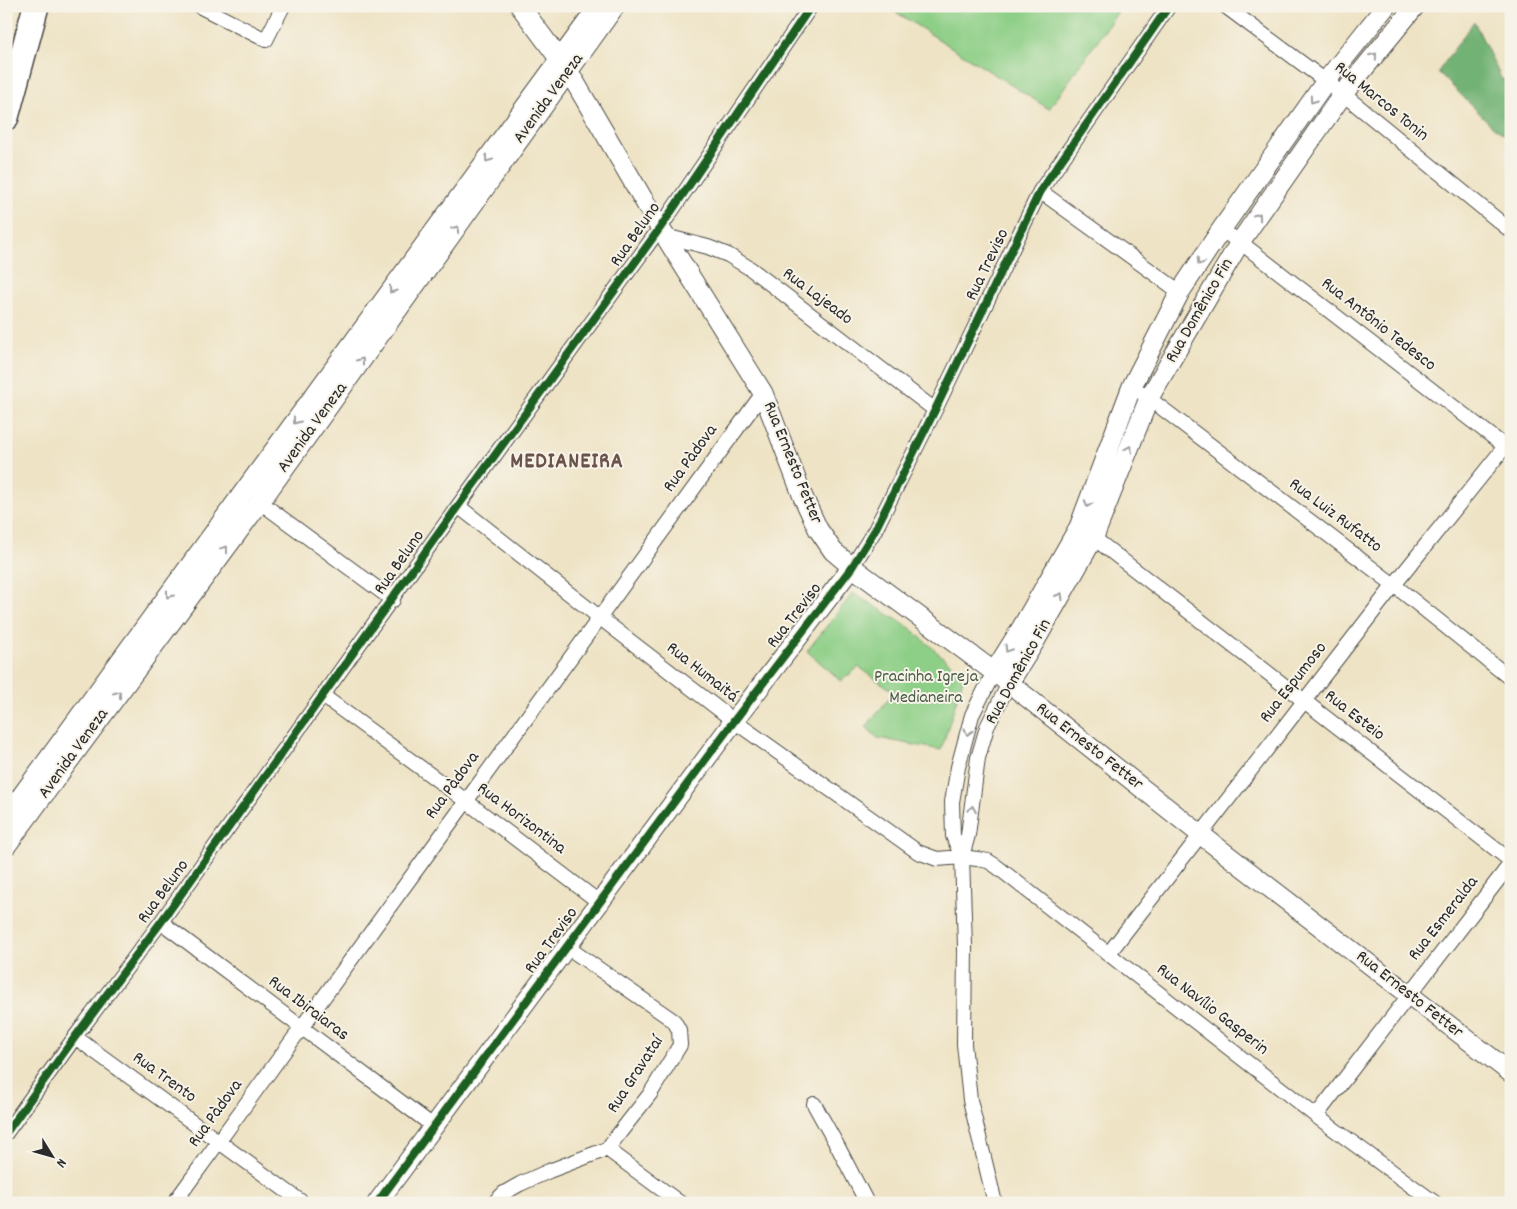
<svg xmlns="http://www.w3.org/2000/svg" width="1517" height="1209" font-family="Dekko,sans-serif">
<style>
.green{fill:#8ecf87;stroke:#5c7d59}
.forest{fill:#72b274;stroke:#4e6e50}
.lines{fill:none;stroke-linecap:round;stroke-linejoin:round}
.street-casing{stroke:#484742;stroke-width:16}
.secondary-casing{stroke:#484742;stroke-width:21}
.highway-casing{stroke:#484742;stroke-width:28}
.street{stroke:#fff;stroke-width:14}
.secondary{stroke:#fff;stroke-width:19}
.highway{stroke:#fff;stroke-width:25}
.cycleway-casing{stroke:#f7f3e8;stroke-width:11}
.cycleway{stroke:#1b5e20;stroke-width:8}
.oneway{stroke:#a0a0a0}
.labels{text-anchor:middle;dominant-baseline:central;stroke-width:4;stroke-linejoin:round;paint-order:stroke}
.street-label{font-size:18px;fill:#2b2b2b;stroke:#f7f3e8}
.park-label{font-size:18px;fill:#495c47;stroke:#f7f3e8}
.district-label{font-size:22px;font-weight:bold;letter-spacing:1px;fill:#6a534a;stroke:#f7f3e8}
</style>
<rect width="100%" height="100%" fill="#f7f3e8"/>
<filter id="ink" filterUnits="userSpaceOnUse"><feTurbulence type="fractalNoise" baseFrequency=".02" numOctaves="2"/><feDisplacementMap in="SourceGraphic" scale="10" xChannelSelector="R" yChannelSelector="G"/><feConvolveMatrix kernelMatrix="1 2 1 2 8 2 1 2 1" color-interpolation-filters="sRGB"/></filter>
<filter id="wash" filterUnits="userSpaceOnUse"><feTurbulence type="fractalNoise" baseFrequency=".0096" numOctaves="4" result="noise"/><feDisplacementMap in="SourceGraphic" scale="20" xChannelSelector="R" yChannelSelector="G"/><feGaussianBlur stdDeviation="1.12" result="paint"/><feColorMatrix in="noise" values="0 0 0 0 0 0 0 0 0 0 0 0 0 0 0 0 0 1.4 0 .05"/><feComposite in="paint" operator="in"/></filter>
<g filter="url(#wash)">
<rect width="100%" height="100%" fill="#eee3c5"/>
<path class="green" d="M 886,6 L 1122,6 L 1049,109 Z
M 853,593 L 909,627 L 964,676 L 941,750 L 878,738 L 866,727 L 894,692 L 859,667 L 841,681 L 807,651 Z"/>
<path class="forest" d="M 1474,21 L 1502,80 L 1511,78 L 1511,139 L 1492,126 L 1438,72 Z"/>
</g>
<g filter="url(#ink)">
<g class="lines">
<g class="street-casing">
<path id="street" d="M 199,6 L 266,40 L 283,6
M 1225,6 L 1343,94 L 1511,231
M 1040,191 L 1180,292
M 1221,230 L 1240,242 L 1511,451
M 665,236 L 708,247 L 728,255 L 751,269 L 935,410
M 1142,393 L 1394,585 L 1511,679
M 260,502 L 393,600
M 458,506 L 599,617 L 734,721 L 918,852 L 937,859 L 962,857 L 977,859 L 988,861 L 996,866 L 1316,1116 L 1435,1203
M 1086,532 L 1511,861
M 852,567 L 875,530 L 935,410 L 1040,191 L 1169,6
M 323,696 L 466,801 L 599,902
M 962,857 L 953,836 L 952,802 L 958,767 L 972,715 L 994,672
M 161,922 L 433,1126
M 1109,953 L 1394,585 L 1511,439
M 75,1037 L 303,1203
M 814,1104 L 838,1147 L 867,1203
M 1316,1116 L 1511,863
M 6,1133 L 75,1037 L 161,922 L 458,506 L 660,228 L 811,6
M 607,1149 L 680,1203
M 174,1203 C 372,934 565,662 763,393
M 494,1203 L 504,1193 L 520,1184 L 549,1171 L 607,1149 L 650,1094 L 680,1045 L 679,1030 L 674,1021 L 567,947
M 995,1203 L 970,1100 L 964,1044 L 965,946 L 962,857 L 968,835 L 978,758 L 987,727 L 1009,683"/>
</g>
<g class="secondary-casing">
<path id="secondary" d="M 520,6 L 569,72 L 660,228 L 763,393 L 803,497 L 818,529 L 833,551 L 852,567 L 1009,683 L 1200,834 L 1511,1073
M 994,672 L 1022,627 L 1079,527 L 1132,386 L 1180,292 L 1221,230 L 1326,81 L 1386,6
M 1009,683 L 1034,643 L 1094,537 L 1149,398 L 1240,242 L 1343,94 L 1415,6
M 6,817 L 599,6
M 6,846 L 260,502 L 615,6
M 377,1203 L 734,721 L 852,567"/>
</g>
<g class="highway-casing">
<path id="highway" d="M 6,117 L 36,6"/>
</g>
<use href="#street" class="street"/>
<use href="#secondary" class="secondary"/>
<use href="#highway" class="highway"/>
<g class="cycleway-casing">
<path id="cycleway" d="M 6,1133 L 75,1037 L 161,922 L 458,506 L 660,228 L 811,6
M 377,1203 L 734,721 L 852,567 L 875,530 L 935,410 L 1040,191 L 1169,6"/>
</g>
<use href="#cycleway" class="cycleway"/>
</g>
<defs><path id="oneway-chevron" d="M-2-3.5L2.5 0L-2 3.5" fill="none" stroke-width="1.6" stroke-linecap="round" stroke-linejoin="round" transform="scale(1.25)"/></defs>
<g class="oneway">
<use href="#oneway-chevron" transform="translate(1374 56) rotate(-51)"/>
<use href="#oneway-chevron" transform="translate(1313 100) rotate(125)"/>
<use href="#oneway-chevron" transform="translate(488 159) rotate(126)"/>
<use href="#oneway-chevron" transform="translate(1258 216) rotate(-55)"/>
<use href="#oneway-chevron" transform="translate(456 229) rotate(-54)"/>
<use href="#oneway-chevron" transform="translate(1200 262) rotate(124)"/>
<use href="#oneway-chevron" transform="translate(392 290) rotate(126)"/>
<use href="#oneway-chevron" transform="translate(361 361) rotate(-54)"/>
<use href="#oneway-chevron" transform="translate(296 421) rotate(126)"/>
<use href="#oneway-chevron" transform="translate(1129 449) rotate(-68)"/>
<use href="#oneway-chevron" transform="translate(1088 504) rotate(111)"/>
<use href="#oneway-chevron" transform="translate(225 549) rotate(-53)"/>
<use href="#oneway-chevron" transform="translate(169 595) rotate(126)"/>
<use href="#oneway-chevron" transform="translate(1060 596) rotate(-60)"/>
<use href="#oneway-chevron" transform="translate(1008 649) rotate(122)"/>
<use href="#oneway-chevron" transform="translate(118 694) rotate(-54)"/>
<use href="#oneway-chevron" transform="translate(968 732) rotate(106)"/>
<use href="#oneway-chevron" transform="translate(972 809) rotate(-81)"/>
</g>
</g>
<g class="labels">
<g class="street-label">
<text transform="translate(549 99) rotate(-54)">Avenida Veneza</text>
<text transform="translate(1381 102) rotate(39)">Rua Marcos Tonin</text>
<text transform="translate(636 235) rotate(-55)">Rua Beluno</text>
<text transform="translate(988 265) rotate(-64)">Rua Treviso</text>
<text transform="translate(817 297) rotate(37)">Rua Lajeado</text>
<text transform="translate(1200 311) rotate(-60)">Rua Domênico Fin</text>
<text transform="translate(1378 325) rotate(38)">Rua Antônio Tedesco</text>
<text transform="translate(313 428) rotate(-54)">Avenida Veneza</text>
<text transform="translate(691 459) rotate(-54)">Rua Pàdova</text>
<text transform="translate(792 463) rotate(68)">Rua Ernesto Fetter</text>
<text transform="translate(1335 516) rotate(37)">Rua Luiz Rufatto</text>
<text transform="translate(400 563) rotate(-55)">Rua Beluno</text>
<text transform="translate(795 616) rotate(-52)">Rua Treviso</text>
<text transform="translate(1019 672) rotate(-61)">Rua Domênico Fin</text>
<text transform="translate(702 673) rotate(38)">Rua Humaitá</text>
<text transform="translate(1294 683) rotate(-52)">Rua Espumoso</text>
<text transform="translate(1354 716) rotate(38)">Rua Esteio</text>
<text transform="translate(1089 747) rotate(38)">Rua Ernesto Fetter</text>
<text transform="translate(74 754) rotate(-54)">Avenida Veneza</text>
<text transform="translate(453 786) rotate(-54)">Rua Pàdova</text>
<text transform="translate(521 819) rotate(37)">Rua Horizontina</text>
<text transform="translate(164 892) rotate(-54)">Rua Beluno</text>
<text transform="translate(1444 919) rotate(-52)">Rua Esmeralda</text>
<text transform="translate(552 941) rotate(-54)">Rua Treviso</text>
<text transform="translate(1409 995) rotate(38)">Rua Ernesto Fetter</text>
<text transform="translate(308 1009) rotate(37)">Rua Ibiraiaras</text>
<text transform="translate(1212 1010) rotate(38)">Rua Navílio Gasperin</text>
<text transform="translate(636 1075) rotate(-57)">Rua Gravataí</text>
<text transform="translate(164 1078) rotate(36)">Rua Trento</text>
<text transform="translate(216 1114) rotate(-54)">Rua Pàdova</text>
</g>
<g class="park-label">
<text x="926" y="677">Pracinha Igreja<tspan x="926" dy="21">Medianeira</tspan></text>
</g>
<g class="district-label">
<text x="567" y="462">MEDIANEIRA</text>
</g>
</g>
<rect width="1517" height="1209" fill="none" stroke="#f7f3e8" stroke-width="25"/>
<g transform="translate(52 1156) rotate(127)" stroke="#f7f3e8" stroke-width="4" paint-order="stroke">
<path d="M0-4L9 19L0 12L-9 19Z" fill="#2b2b2b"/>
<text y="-8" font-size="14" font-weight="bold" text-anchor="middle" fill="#2b2b2b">N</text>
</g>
</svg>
